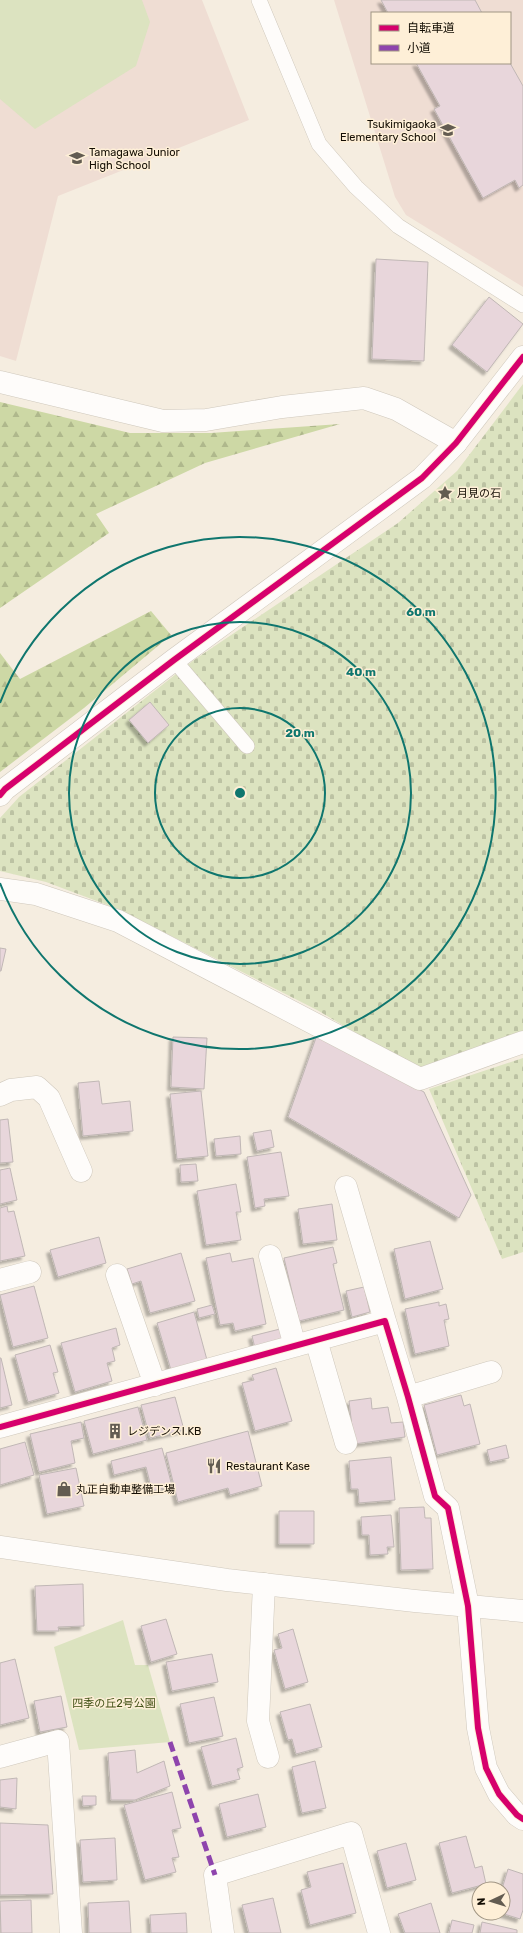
<svg xmlns="http://www.w3.org/2000/svg" width="523" height="1933" font-family="Rubik,'Noto Sans JP',sans-serif">
<style>
.education{fill:#efddd3;fill-rule:evenodd}
.forest{fill:url(#forest-firs)}
.cemetery{fill:url(#cemetery-stones)}
.park{fill:#dce3c0}
.building{fill:#e8d6db;stroke:#c0b7b5;filter:url(#shadow)}
.lines{fill:none;stroke-linecap:round;stroke-linejoin:round}
.lane-casing{stroke:#cfc8bc;stroke-width:16}
.street-casing{stroke:#cfc8bc;stroke-width:23}
.secondary-casing{stroke:#cfc8bc;stroke-width:23}
.lane{stroke:#fefcfa;stroke-width:15}
.street{stroke:#fefcfa;stroke-width:22}
.secondary{stroke:#fefcfa;stroke-width:22}
.quiet{stroke:#8e44ad;stroke-width:5;stroke-dasharray:10 5;stroke-linecap:butt}
.cycleway-casing{stroke:#feefd7;stroke-width:8}
.cycleway{stroke:#d6006c;stroke-width:6}
.ring{fill:none;stroke:#0f766e;stroke-width:2}
.labels{text-anchor:middle;dominant-baseline:central;stroke-width:3;stroke-linejoin:round;paint-order:stroke}
.poi-label{font-size:11px;fill:#140e04;stroke:#feefd7;text-anchor:start}
.park-label{font-size:11px;fill:#425217;stroke:#feefd7}
.centre{fill:#0f766e;stroke:#feefd7;stroke-width:2}
.ring-label{font-size:12px;text-anchor:middle;font-weight:bold;fill:#0f766e;stroke:#feefd7;stroke-width:3;stroke-linejoin:round;paint-order:stroke}
</style>
<defs>
<pattern id="forest-firs" width="22" height="20" patternUnits="userSpaceOnUse"><rect width="22" height="20" fill="#cdd8a5"/><path d="M5 1l3.5 6h-7zM16 11l3.5 6h-7z" fill="#afb88c"/></pattern>
<pattern id="cemetery-stones" width="16" height="16" patternUnits="userSpaceOnUse"><rect width="16" height="16" fill="#dce3c0"/><path d="M2 7V4a2 2 0 0 1 4 0v3zM10 15v-3a2 2 0 0 1 4 0v3z" fill="#bcc2a3"/></pattern>
<filter id="shadow"><feDropShadow dx="-3.5" dy="3.5" stdDeviation="1" flood-color="#0004"/></filter>
</defs>
<rect width="100%" height="100%" fill="#f5ede0"/>
<path class="education" d="M 0,0 L 202,0 L 249,120 L 58,196 L 16,361 L 0,356 Z
M 334,0 L 523,0 L 523,287 L 406,215 L 395,197 ZM 372,13 L 510,13 L 510,63 L 372,63 Z"/>
<path class="forest" d="M 0,402 L 130,433 L 211,433 L 340,424 L 205,463 L 96,514 L 109,533 L 0,608 Z
M 151,611 L 171,635 L 84,708 L 0,772 L 0,653 L 20,679 Z"/>
<path class="cemetery" d="M 523,384 L 523,1035 L 419,1070 L 317,1010 L 118,909 L 46,882 L 0,871 L 0,818 L 19,797 L 194,660 L 398,523 L 457,471 Z
M 523,1058 L 523,1252 L 502,1259 L 429,1089 Z"/>
<path class="park" d="M 0,0 L 142,0 L 150,22 L 136,66 L 35,129 L 0,99 Z
M 123,1620 L 135,1665 L 148,1665 L 170,1742 L 79,1750 L 54,1647 Z"/>
<path class="building" d="M 381,0 L 475,0 L 482,13 L 388,13 Z
M 416,63 L 510,63 L 523,86 L 523,185 L 519,188 L 515,180 L 483,198 L 434,109 L 440,106 Z
M 376,259 L 428,262 L 424,361 L 372,359 Z
M 489,297 L 523,324 L 487,372 L 452,345 Z
M 150,702 L 169,725 L 148,743 L 129,720 Z
M 0,948 L 6,949 L 1,971 L 0,971 Z
M 317,1035 L 424,1092 L 471,1195 L 459,1218 L 288,1117 Z
M 173,1037 L 207,1038 L 204,1089 L 171,1087 Z
M 99,1081 L 102,1104 L 130,1101 L 133,1131 L 83,1136 L 78,1083 Z
M 201,1091 L 208,1156 L 177,1159 L 170,1094 Z
M 8,1119 L 13,1162 L 0,1163 L 0,1120 Z
M 271,1130 L 274,1147 L 257,1151 L 253,1133 Z
M 240,1136 L 241,1154 L 216,1156 L 214,1139 Z
M 281,1152 L 289,1196 L 264,1199 L 265,1206 L 255,1208 L 247,1157 Z
M 196,1164 L 198,1181 L 181,1182 L 180,1165 Z
M 10,1168 L 17,1200 L 0,1204 L 0,1170 Z
M 236,1184 L 241,1212 L 236,1212 L 241,1240 L 206,1245 L 197,1191 Z
M 332,1204 L 337,1240 L 303,1244 L 298,1209 Z
M 7,1206 L 8,1212 L 14,1211 L 25,1256 L 0,1261 L 0,1208 Z
M 99,1237 L 106,1263 L 58,1277 L 50,1250 Z
M 430,1241 L 443,1289 L 405,1299 L 394,1249 Z
M 333,1247 L 337,1263 L 333,1264 L 344,1310 L 299,1321 L 284,1258 Z
M 181,1253 L 195,1301 L 150,1313 L 141,1281 L 132,1284 L 127,1269 Z
M 230,1253 L 232,1262 L 253,1258 L 266,1324 L 235,1331 L 233,1323 L 220,1325 L 206,1258 Z
M 34,1286 L 48,1338 L 13,1347 L 0,1295 Z
M 364,1287 L 370,1312 L 352,1317 L 346,1291 Z
M 439,1302 L 439,1306 L 446,1304 L 449,1319 L 444,1320 L 449,1346 L 415,1354 L 405,1309 Z
M 212,1305 L 215,1314 L 199,1318 L 197,1309 Z
M 194,1312 L 207,1360 L 171,1370 L 157,1323 Z
M 116,1328 L 120,1345 L 112,1348 L 115,1361 L 107,1363 L 112,1381 L 75,1392 L 61,1343 Z
M 280,1329 L 283,1341 L 255,1348 L 252,1336 Z
M 50,1345 L 58,1372 L 53,1373 L 59,1393 L 28,1402 L 15,1355 Z
M 1,1358 L 12,1405 L 0,1408 L 0,1358 Z
M 276,1368 L 292,1421 L 255,1431 L 242,1383 L 254,1380 L 252,1375 Z
M 461,1395 L 464,1406 L 470,1404 L 480,1444 L 437,1455 L 424,1405 Z
M 175,1397 L 184,1430 L 150,1438 L 141,1405 Z
M 371,1398 L 372,1409 L 388,1407 L 391,1423 L 403,1422 L 405,1437 L 354,1444 L 349,1401 Z
M 138,1407 L 147,1440 L 93,1454 L 84,1421 Z
M 81,1422 L 84,1438 L 71,1441 L 75,1463 L 39,1472 L 30,1434 Z
M 248,1431 L 262,1486 L 230,1495 L 228,1488 L 178,1502 L 166,1453 Z
M 25,1442 L 34,1475 L 0,1485 L 0,1449 Z
M 506,1445 L 509,1458 L 490,1462 L 487,1450 Z
M 162,1448 L 172,1486 L 152,1491 L 146,1467 L 114,1475 L 111,1461 Z
M 391,1457 L 395,1500 L 359,1503 L 358,1489 L 351,1489 L 349,1461 Z
M 76,1468 L 84,1506 L 47,1514 L 39,1475 Z
M 424,1507 L 425,1518 L 431,1518 L 433,1569 L 401,1570 L 399,1508 Z
M 279,1511 L 314,1511 L 314,1544 L 279,1544 Z
M 391,1515 L 394,1547 L 387,1547 L 388,1554 L 370,1555 L 369,1535 L 362,1535 L 361,1517 Z
M 83,1584 L 84,1626 L 58,1627 L 59,1631 L 37,1631 L 35,1586 Z
M 166,1619 L 177,1654 L 151,1662 L 141,1626 Z
M 293,1629 L 308,1682 L 285,1689 L 274,1650 L 282,1648 L 278,1634 Z
M 212,1654 L 218,1682 L 172,1691 L 166,1662 Z
M 15,1659 L 29,1718 L 0,1725 L 0,1663 Z
M 61,1696 L 67,1727 L 40,1732 L 34,1701 Z
M 214,1697 L 223,1736 L 189,1743 L 180,1704 Z
M 310,1704 L 322,1747 L 296,1754 L 292,1739 L 288,1740 L 280,1712 Z
M 236,1738 L 243,1767 L 237,1769 L 240,1779 L 212,1786 L 201,1747 Z
M 135,1750 L 137,1773 L 164,1761 L 170,1786 L 135,1800 L 111,1800 L 108,1753 Z
M 315,1761 L 326,1808 L 302,1813 L 292,1767 Z
M 17,1778 L 16,1809 L 0,1807 L 0,1780 Z
M 172,1792 L 181,1828 L 172,1830 L 179,1857 L 172,1858 L 176,1872 L 145,1880 L 124,1805 Z
M 258,1794 L 266,1827 L 227,1837 L 219,1804 Z
M 82,1796 L 96,1796 L 96,1805 L 83,1806 Z
M 0,1823 L 48,1825 L 53,1894 L 0,1895 Z
M 466,1836 L 475,1868 L 482,1866 L 486,1884 L 452,1893 L 439,1843 Z
M 115,1838 L 117,1880 L 83,1882 L 80,1840 Z
M 406,1843 L 416,1880 L 387,1888 L 377,1851 Z
M 343,1863 L 356,1913 L 310,1925 L 301,1890 L 311,1887 L 307,1872 Z
M 508,1869 L 523,1874 L 523,1910 L 520,1919 L 501,1913 L 503,1913 L 503,1889 L 502,1889 Z
M 273,1898 L 281,1933 L 249,1933 L 242,1905 Z
M 31,1900 L 32,1933 L 1,1933 L 0,1901 Z
M 129,1901 L 131,1933 L 89,1933 L 88,1903 Z
M 431,1903 L 440,1933 L 405,1933 L 398,1914 Z
M 186,1913 L 187,1933 L 151,1933 L 150,1915 Z
M 452,1920 L 474,1925 L 472,1933 L 449,1933 Z
M 482,1922 L 517,1930 L 517,1933 L 480,1933 Z"/>
<g class="lines">
<g class="lane-casing">
<path id="lane" d="M 259,0 L 319,144 L 356,187 L 398,226 L 523,305
M 174,660 L 247,746"/>
</g>
<g class="street-casing">
<path id="street" d="M 0,795 L 5,789 L 174,660 L 422,478 L 456,443 L 523,357
M 0,889 L 36,894 L 118,921 L 420,1079 L 523,1042
M 0,1095 L 11,1090 L 37,1087 L 49,1098 L 81,1171
M 346,1187 L 385,1321
M 270,1256 L 295,1346
M 117,1275 L 155,1385
M 0,1280 L 30,1272
M 316,1340 L 346,1443
M 408,1397 L 491,1372
M 0,1427 L 385,1321 L 408,1397 L 435,1496 L 448,1508 L 468,1606
M 264,1584 L 258,1721 L 268,1757
M 0,1757 L 58,1741 L 71,1933
M 223,1933 L 215,1875 L 351,1833 L 379,1933"/>
</g>
<g class="secondary-casing">
<path id="secondary" d="M 0,382 L 163,421 L 206,420 L 282,407 L 364,398 L 396,409 L 456,443
M 0,1547 L 227,1580 L 415,1601 L 523,1611
M 468,1606 L 478,1728 L 486,1768 L 499,1794 L 517,1815 L 523,1819"/>
</g>
<use href="#lane" class="lane"/>
<use href="#street" class="street"/>
<use href="#secondary" class="secondary"/>
<path class="quiet" d="M 170,1742 L 215,1875"/>
<g class="cycleway-casing">
<path id="cycleway" d="M 0,795 L 5,789 L 174,660 L 422,478 L 456,443 L 523,357
M 0,1427 L 385,1321 L 408,1397 L 435,1496 L 448,1508 L 468,1606 L 478,1728 L 486,1768 L 499,1794 L 517,1815 L 523,1819"/>
</g>
<use href="#cycleway" class="cycleway"/>
</g>
<g class="ring">
<circle cx="240" cy="793" r="85"/>
<circle cx="240" cy="793" r="171"/>
<path d="M0 703A256 256 0 1 1 0 883"/>
</g>
<defs>
<g id="school-bare" transform="scale(1.2)"><path d="M0-5L7-2L0 1L-7-2ZM-4 1L0 2.5L4 1V4Q0 6-4 4Z" fill="#635c51" stroke="#feefd7" stroke-width="2.5" paint-order="stroke"/></g>
<g id="sight-bare" transform="scale(1.2)"><path d="M0-6L1.8-2.2L6-1.7L2.9 1.2L3.7 5.4L0 3.3L-3.7 5.4L-2.9 1.2L-6-1.7L-1.8-2.2Z" fill="#635c51" stroke="#feefd7" stroke-width="2.5" paint-order="stroke"/></g>
<g id="building-bare" transform="scale(1.2)"><path d="M-4-6H4V6H1V3H-1V6H-4ZM-2.5-4.3h1.7v1.8h-1.7ZM.8-4.3h1.7v1.8H.8ZM-2.5-1h1.7V.8h-1.7ZM.8-1h1.7V.8H.8Z" fill="#635c51" stroke="#feefd7" stroke-width="2.5" paint-order="stroke"/></g>
<g id="restaurant-bare" transform="scale(1.2)"><path d="M-5-6h1v4h1v-4h1v4h1v-4h1v5L-1.5 .5V6h-2V.5L-5-1ZM5-6V6H3V1.5H1.5Q1.5-4 5-6Z" fill="#635c51" stroke="#feefd7" stroke-width="2.5" paint-order="stroke"/></g>
<g id="shop-bare" transform="scale(1.2)"><path d="M-5-2.5h2.3a2.7 3.5 0 0 1 5.4 0H5L5.5 6h-11ZM-1.5-2.5h3a1.5 2.3 0 0 0-3 0Z" fill="#635c51" stroke="#feefd7" stroke-width="2.5" paint-order="stroke"/></g>
</defs>
<g fill-rule="evenodd">
<use href="#school-bare" x="448" y="130"/>
<use href="#school-bare" x="77" y="158"/>
<use href="#sight-bare" x="445" y="493"/>
<use href="#building-bare" x="115" y="1431"/>
<use href="#restaurant-bare" x="214" y="1466"/>
<use href="#shop-bare" x="64" y="1489"/>
</g>
<g class="labels">
<g class="poi-label">
<text x="436" y="124" text-anchor="end">Tsukimigaoka<tspan x="436" dy="13">Elementary School</tspan></text>
<text x="89" y="152">Tamagawa Junior<tspan x="89" dy="13">High School</tspan></text>
<text x="457" y="493">月見の石</text>
<text x="127" y="1431">レジデンスI.KB</text>
<text x="226" y="1466">Restaurant Kase</text>
<text x="76" y="1489">丸正自動車整備工場</text>
</g>
<g class="park-label">
<text x="114" y="1703">四季の丘2号公園</text>
</g>
</g>
<circle cx="240" cy="793" r="6" class="centre"/>
<g class="ring-label">
<text x="421" y="616">60 m</text>
<text x="361" y="676">40 m</text>
<text x="300" y="737">20 m</text>
</g>
<rect x="371" y="12" width="140" height="52" fill="#feefd7" stroke="#a09583"/>
<rect x="379" y="25" width="20" height="6" fill="#d6006c" stroke="#a09583"/>
<text x="407" y="32" font-size="12" fill="#140e04">自転車道</text>
<rect x="379" y="45" width="20" height="6" fill="#8e44ad" stroke="#a09583"/>
<text x="407" y="52" font-size="12" fill="#140e04">小道</text>
<g transform="translate(491 1901) rotate(266)"><circle r="19" fill="#feefd7" stroke="#a09583"/>
<path d="M0-3L7 15L0 10L-7 15Z" fill="#635c51"/>
<text y="-6" font-size="11" font-weight="bold" text-anchor="middle" fill="#140e04">N</text>
</g>
</svg>
